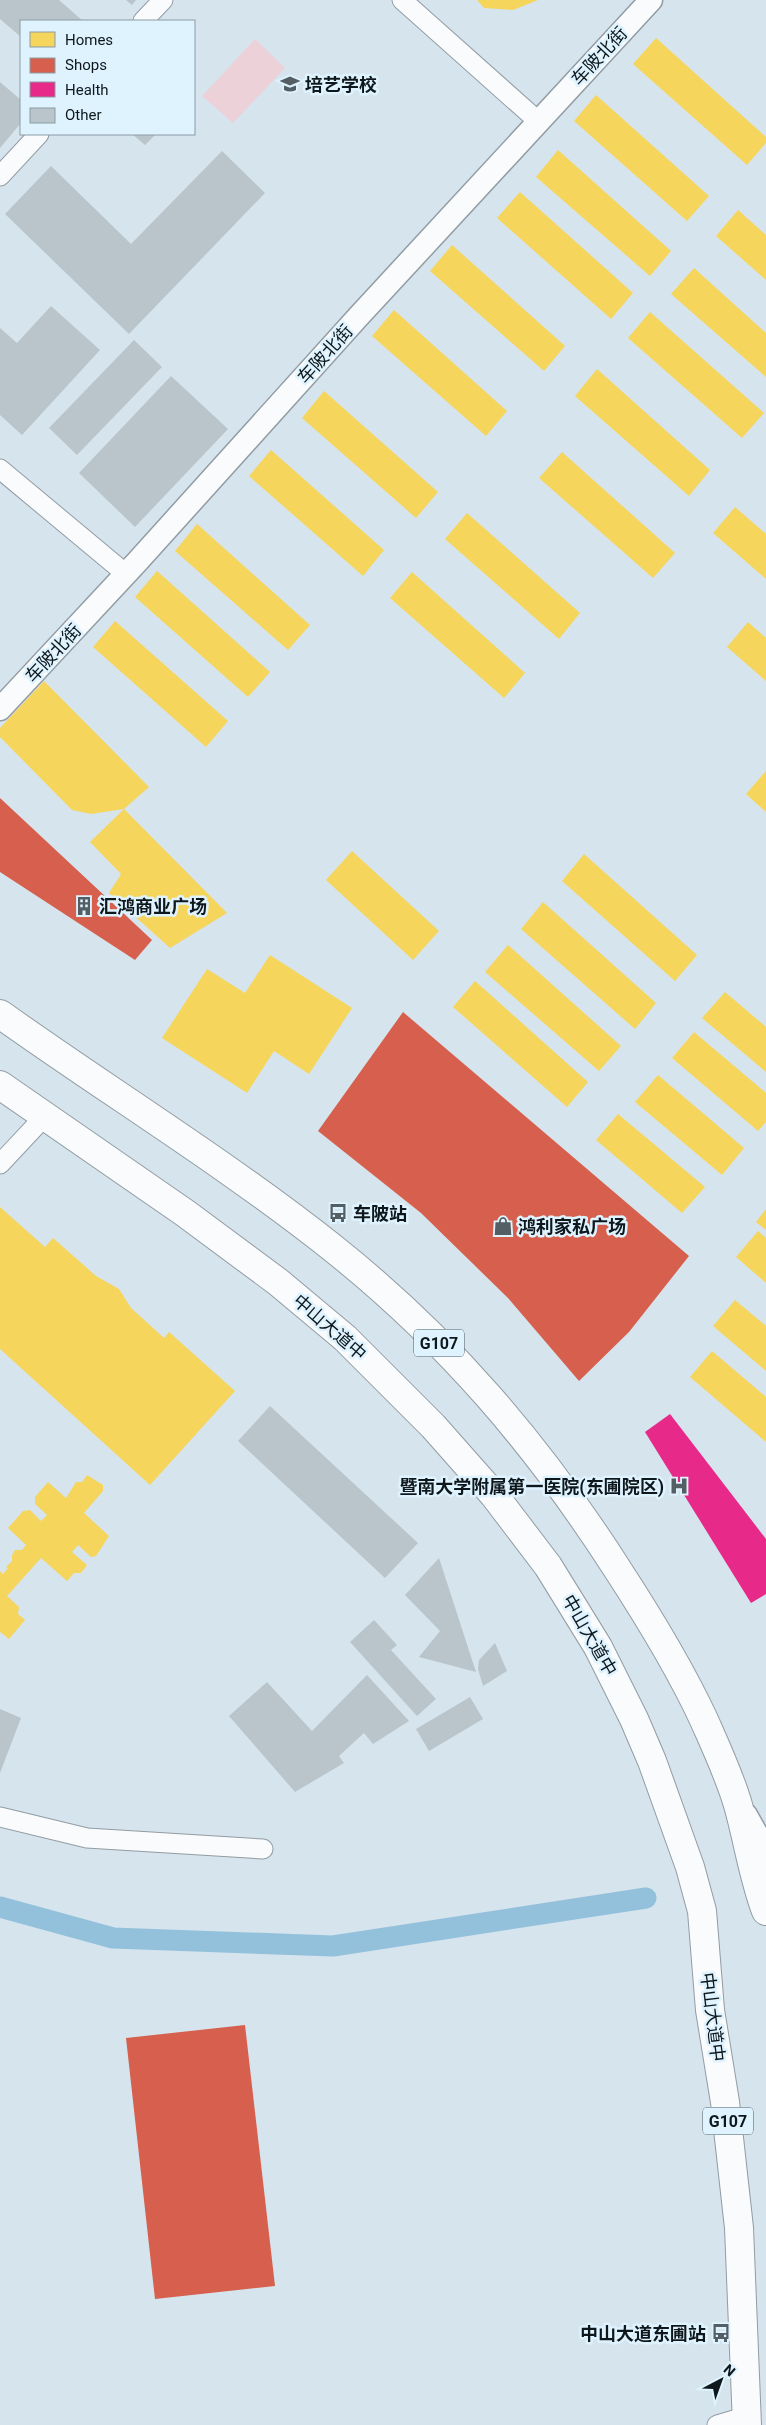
<svg xmlns="http://www.w3.org/2000/svg" width="766" height="2425" font-family="Roboto,'Noto Sans SC',sans-serif">
<style>
.green{fill:#ecd1d9}
.homes{fill:#f6d55c}
.shops{fill:#d6604d}
.health{fill:#e7298a}
.lines{fill:none;stroke-linecap:round;stroke-linejoin:round}
.canal{stroke:#93c1dc;stroke-width:21}
.building{fill:#bac5cb}
.minor-casing{stroke:#929ca3;stroke-width:21}
.tertiary-casing{stroke:#929ca3;stroke-width:25}
.trunk-casing{stroke:#929ca3;stroke-width:30}
.minor{stroke:#f9fbfc;stroke-width:19}
.tertiary{stroke:#f9fbfc;stroke-width:22}
.trunk{stroke:#f9fbfc;stroke-width:28}
.labels{text-anchor:middle;dominant-baseline:central;stroke-width:5;stroke-linejoin:round;paint-order:stroke}
.shield{fill:#dff3ff;stroke:#4d5960;stroke-width:1}
.shield-label{font-size:16px;font-weight:bold;fill:#0e171c}
.street-label{font-size:18px;fill:#0e171c;stroke:#dff3ff}
.poi-label{font-size:18px;font-weight:bold;fill:#0e171c;stroke:#dff3ff;text-anchor:start}
</style>
<rect width="100%" height="100%" fill="#d6e4ed"/>
<path class="green" d="M 255,39 L 285,68 L 233,123 L 202,96 Z"/>
<path class="homes" d="M 477,0 L 538,0 L 513,10 L 484,8 Z
M 656,38 L 766,137 L 766,143 L 747,165 L 633,64 Z
M 596,95 L 709,196 L 687,221 L 574,121 Z
M 558,150 L 671,251 L 650,276 L 536,177 Z
M 520,192 L 633,293 L 611,319 L 497,218 Z
M 738,210 L 766,235 L 766,280 L 716,236 Z
M 452,245 L 565,346 L 544,371 L 430,271 Z
M 694,268 L 766,333 L 766,377 L 671,294 Z
M 394,310 L 507,411 L 486,436 L 372,336 Z
M 650,312 L 764,413 L 742,438 L 628,338 Z
M 597,369 L 710,470 L 689,496 L 575,396 Z
M 324,391 L 438,492 L 416,518 L 302,418 Z
M 271,450 L 384,550 L 363,576 L 249,476 Z
M 562,452 L 675,553 L 653,578 L 539,478 Z
M 735,507 L 766,534 L 766,579 L 713,533 Z
M 467,513 L 580,613 L 559,639 L 445,539 Z
M 197,524 L 310,625 L 288,650 L 175,551 Z
M 157,571 L 270,672 L 248,697 L 135,597 Z
M 412,572 L 525,673 L 504,698 L 390,598 Z
M 115,621 L 228,721 L 206,747 L 93,647 Z
M 748,622 L 766,638 L 766,681 L 727,647 Z
M 44,681 L 149,787 L 124,809 L 227,913 L 170,948 L 109,893 L 121,874 L 90,842 L 124,809 L 91,814 L 72,810 L 0,737 L 0,728 Z
M 766,771 L 766,812 L 746,794 Z
M 352,851 L 439,931 L 413,960 L 326,880 Z
M 584,854 L 697,955 L 675,981 L 562,881 Z
M 543,902 L 656,1003 L 635,1029 L 521,929 Z
M 508,945 L 621,1046 L 599,1071 L 485,972 Z
M 270,955 L 352,1008 L 309,1074 L 274,1051 L 247,1093 L 162,1038 L 207,969 L 245,993 Z
M 475,981 L 588,1082 L 567,1107 L 453,1007 Z
M 725,992 L 766,1027 L 766,1072 L 702,1018 Z
M 694,1032 L 766,1093 L 766,1122 L 758,1131 L 672,1058 Z
M 658,1075 L 744,1148 L 722,1175 L 635,1102 Z
M 618,1114 L 705,1187 L 682,1213 L 596,1140 Z
M 0,1207 L 45,1247 L 53,1238 L 96,1276 L 119,1289 L 131,1308 L 164,1338 L 169,1332 L 235,1391 L 150,1485 L 0,1349 Z
M 766,1209 L 766,1230 L 756,1222 Z
M 758,1231 L 766,1238 L 766,1283 L 736,1257 Z
M 735,1300 L 766,1326 L 766,1371 L 713,1326 Z
M 712,1351 L 766,1397 L 766,1442 L 690,1377 Z
M 87,1475 L 103,1485 L 103,1491 L 84,1513 L 109,1536 L 96,1556 L 91,1557 L 78,1545 L 72,1552 L 87,1565 L 81,1573 L 74,1573 L 67,1581 L 41,1558 L 7,1596 L 19,1607 L 18,1614 L 25,1620 L 9,1639 L 0,1632 L 0,1571 L 3,1574 L 8,1568 L 6,1567 L 12,1561 L 12,1555 L 15,1550 L 22,1550 L 26,1545 L 8,1528 L 23,1511 L 30,1510 L 41,1521 L 47,1515 L 35,1504 L 35,1497 L 48,1482 L 66,1498 L 76,1482 L 82,1482 Z"/>
<path class="shops" d="M 0,798 L 152,940 L 135,960 L 0,872 Z
M 403,1012 L 689,1256 L 629,1332 L 579,1381 L 508,1298 L 421,1213 L 318,1131 Z
M 245,2025 L 275,2286 L 155,2299 L 126,2038 Z"/>
<path class="health" d="M 670,1414 L 766,1539 L 766,1594 L 751,1603 L 645,1432 Z"/>
<g class="lines">
<path class="canal" d="M 0,1907 L 113,1938 L 333,1946 L 646,1898"/>
</g>
<path class="building" d="M 0,0 L 59,0 L 83,21 L 21,21 L 21,37 L 0,19 Z
M 126,0 L 136,0 L 132,5 Z
M 0,82 L 21,100 L 21,123 L 0,148 Z
M 132,134 L 156,134 L 145,145 Z
M 222,151 L 265,193 L 129,334 L 5,214 L 51,166 L 131,244 Z
M 51,306 L 100,350 L 22,435 L 0,415 L 0,328 L 17,343 Z
M 134,340 L 162,367 L 77,455 L 49,428 Z
M 171,376 L 228,429 L 135,527 L 79,473 Z
M 270,1406 L 418,1543 L 385,1578 L 238,1441 Z
M 439,1558 L 476,1672 L 419,1657 L 440,1631 L 405,1595 Z
M 374,1620 L 397,1645 L 391,1650 L 436,1699 L 417,1716 L 350,1642 Z
M 495,1643 L 507,1671 L 483,1686 L 478,1669 L 479,1660 Z
M 367,1675 L 409,1721 L 373,1744 L 364,1733 L 339,1756 L 344,1763 L 295,1792 L 229,1716 L 267,1682 L 312,1731 Z
M 470,1697 L 483,1719 L 429,1751 L 416,1729 Z
M 0,1709 L 21,1718 L 0,1773 Z"/>
<g class="lines">
<g class="minor-casing">
<path id="minor" d="M 402,0 L 539,122
M 143,21 L 163,0
M 0,176 L 39,134
M 0,469 L 126,574
M 0,1164 L 45,1116
M 0,1817 L 87,1838 L 263,1849
M 717,2425 L 747,2416"/>
</g>
<g class="tertiary-casing">
<path id="tertiary" d="M 0,709 L 137,562 L 358,317 L 651,0
M 746,1815 L 766,1851"/>
</g>
<g class="trunk-casing">
<path id="trunk" d="M 0,1014 C 111,1093 227,1164 334,1249 C 449,1341 537,1444 616,1567 C 648,1616 679,1666 704,1720 C 716,1747 730,1777 738,1805 C 748,1840 753,1877 766,1911
M 0,1085 L 185,1213 L 278,1282 L 345,1338 L 433,1426 L 494,1495 L 548,1566 L 598,1647 L 634,1719 L 652,1761 L 690,1867 L 702,1911 L 710,2010 L 725,2102 L 739,2228 L 747,2425"/>
</g>
<use href="#minor" class="minor"/>
<use href="#tertiary" class="tertiary"/>
<use href="#trunk" class="trunk"/>
</g>
<defs>
<g id="school-bare" transform="scale(1.5)"><path d="M0-5L7-2L0 1L-7-2ZM-4 1L0 2.5L4 1V4Q0 6-4 4Z" fill="#545f65" stroke="#dff3ff" stroke-width="2.5" paint-order="stroke"/></g>
<g id="building-bare" transform="scale(1.5)"><path d="M-4-6H4V6H1V3H-1V6H-4ZM-2.5-4.3h1.7v1.8h-1.7ZM.8-4.3h1.7v1.8H.8ZM-2.5-1h1.7V.8h-1.7ZM.8-1h1.7V.8H.8Z" fill="#545f65" stroke="#dff3ff" stroke-width="2.5" paint-order="stroke"/></g>
<g id="bus-bare" transform="scale(1.5)"><path d="M-5-6H5V4H4V6H2V4H-2V6H-4V4H-5ZM-3.5-4V0h7V-4ZM-3.5 1.2v1.5H-2V1.2ZM2 1.2v1.5H3.5V1.2Z" fill="#545f65" stroke="#dff3ff" stroke-width="2.5" paint-order="stroke"/></g>
<g id="shop-bare" transform="scale(1.5)"><path d="M-5-2.5h2.3a2.7 3.5 0 0 1 5.4 0H5L5.5 6h-11ZM-1.5-2.5h3a1.5 2.3 0 0 0-3 0Z" fill="#545f65" stroke="#dff3ff" stroke-width="2.5" paint-order="stroke"/></g>
<g id="hospital-bare" transform="scale(1.5)"><path d="M-5-5h3v3.5h4V-5h3V5h-3V1.5h-4V5h-3Z" fill="#545f65" stroke="#dff3ff" stroke-width="2.5" paint-order="stroke"/></g>
</defs>
<g fill-rule="evenodd">
<use href="#school-bare" x="290" y="84"/>
<use href="#building-bare" x="84" y="906"/>
<use href="#bus-bare" x="338" y="1213"/>
<use href="#shop-bare" x="503" y="1226"/>
<use href="#hospital-bare" x="679" y="1486"/>
<use href="#bus-bare" x="721" y="2333"/>
</g>
<g class="labels">
<g class="shield">
<rect x="414" y="1329.5" width="50" height="27" rx="4"/>
<rect x="703" y="2107.5" width="50" height="27" rx="4"/>
</g>
<g class="shield-label">
<text x="439" y="1343">G107</text>
<text x="728" y="2121">G107</text>
</g>
<g class="street-label">
<text transform="translate(599 56) rotate(-47)">车陂北街</text>
<text transform="translate(325 354) rotate(-48)">车陂北街</text>
<text transform="translate(53 653) rotate(-47)">车陂北街</text>
<text transform="translate(330 1327) rotate(41)">中山大道中</text>
<text transform="translate(590 1635) rotate(60)">中山大道中</text>
<text transform="translate(713 2017) rotate(83)">中山大道中</text>
</g>
<g class="poi-label">
<text x="305" y="84">培艺学校</text>
<text x="99" y="906">汇鸿商业广场</text>
<text x="353" y="1213">车陂站</text>
<text x="518" y="1226">鸿利家私广场</text>
<text x="664" y="1486" text-anchor="end">暨南大学附属第一医院(东圃院区)</text>
<text x="706" y="2333" text-anchor="end">中山大道东圃站</text>
</g>
</g>
<rect x="20" y="20" width="175" height="115" fill="#dff3ff" stroke="#8b9ba4"/>
<rect x="30" y="32" width="25" height="15" fill="#f6d55c" stroke="#8b9ba4"/>
<text x="65" y="45" font-size="15" fill="#0e171c">Homes</text>
<rect x="30" y="58" width="25" height="15" fill="#d6604d" stroke="#8b9ba4"/>
<text x="65" y="70" font-size="15" fill="#0e171c">Shops</text>
<rect x="30" y="82" width="25" height="15" fill="#e7298a" stroke="#8b9ba4"/>
<text x="65" y="95" font-size="15" fill="#0e171c">Health</text>
<rect x="30" y="108" width="25" height="15" fill="#bac5cb" stroke="#8b9ba4"/>
<text x="65" y="120" font-size="15" fill="#0e171c">Other</text>
<g transform="translate(721 2380) rotate(41)" stroke="#dff3ff" stroke-width="4" paint-order="stroke">
<path d="M0-4L9 19L0 12L-9 19Z" fill="#0e171c"/>
<text y="-8" font-size="14" font-weight="bold" text-anchor="middle" fill="#0e171c">N</text>
</g>
</svg>
